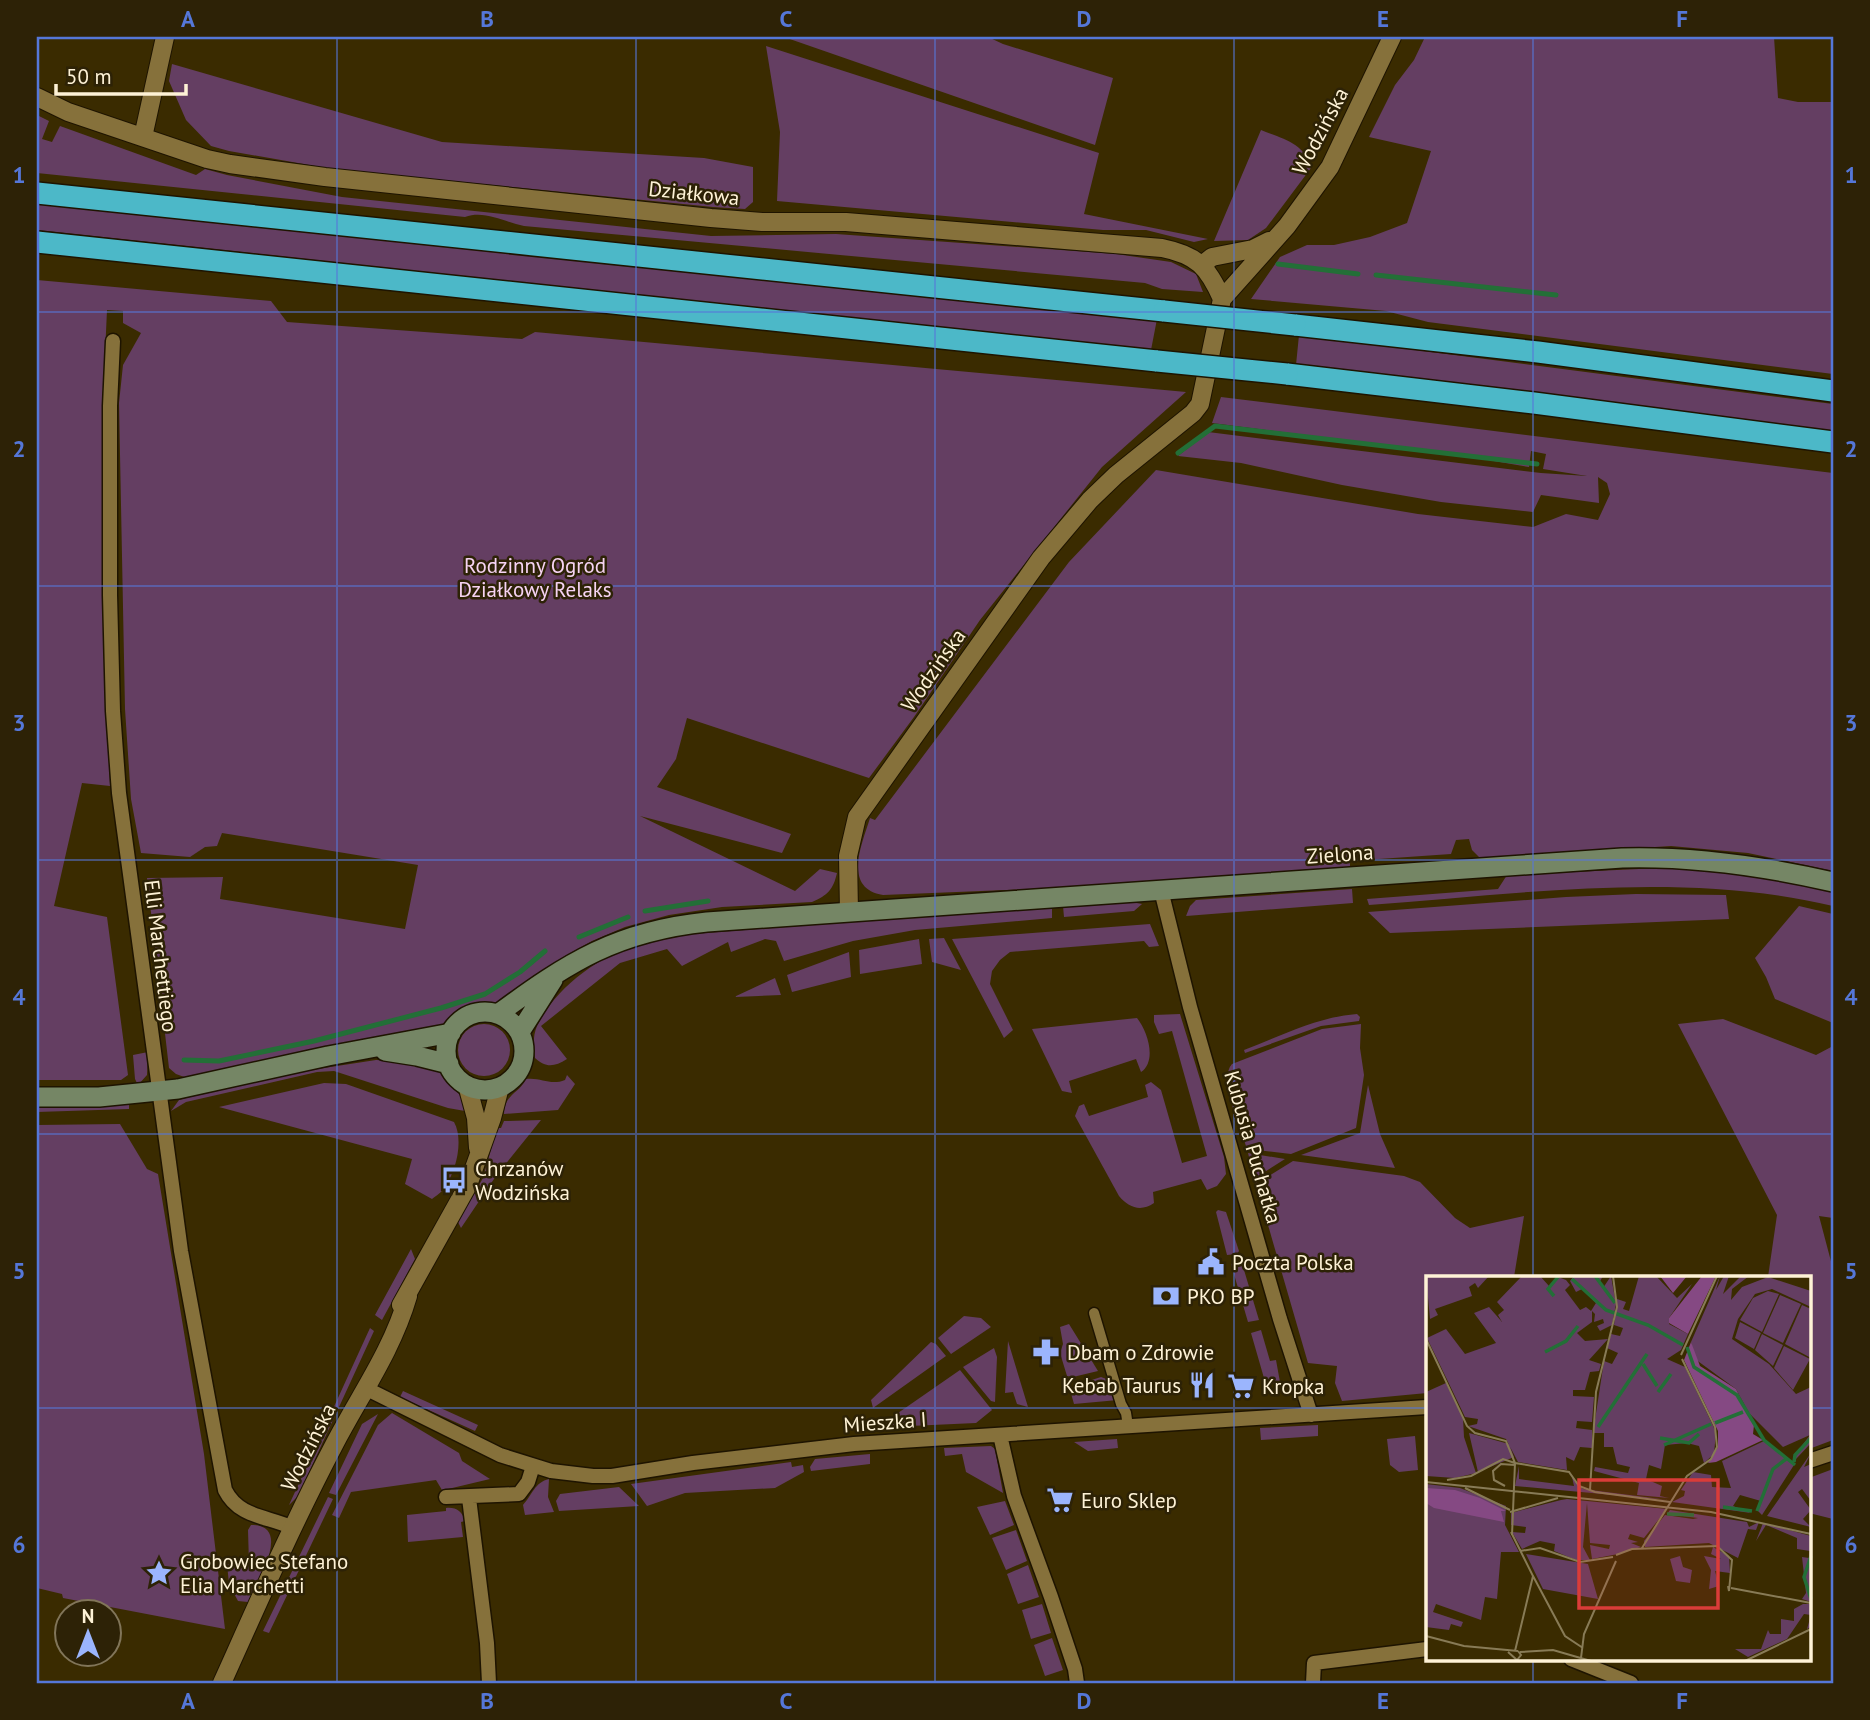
<svg xmlns="http://www.w3.org/2000/svg" width="1870" height="1720" font-family="'PT Sans',sans-serif">
<style>
.green{fill:#643e62}
.lines{fill:none;stroke-linecap:round;stroke-linejoin:round}
.stream{stroke:#236f37;stroke-width:5}
.pedestrian-casing{stroke:#1e1400;stroke-width:13}
.minor-casing{stroke:#1e1400;stroke-width:17}
.tertiary-casing{stroke:#1e1400;stroke-width:20}
.secondary-casing{stroke:#1e1400;stroke-width:22}
.motorway-casing{stroke:#1e1400;stroke-width:24}
.pedestrian{stroke:#86713b;stroke-width:10}
.minor{stroke:#86713b;stroke-width:14}
.tertiary{stroke:#86713b;stroke-width:18}
.secondary{stroke:#758665;stroke-width:19}
.motorway{stroke:#4cb8c8;stroke-width:21}
.motorway-bridge-casing{stroke:#1e1400;stroke-width:24;stroke-linecap:butt}
.motorway-bridge{stroke:#4cb8c8;stroke-width:21}
.grid{fill:none;stroke:#5577d8;stroke-width:2;stroke-opacity:0.55}
.labels{text-anchor:middle;dominant-baseline:central;stroke-width:5;stroke-linejoin:round;paint-order:stroke}
.street-label{font-size:21px;fill:#fef2d6;stroke:#2d2206}
.park-label{font-size:21px;fill:#f6d3f3;stroke:#2d2206}
.poi-label{font-size:21px;fill:#fef2d6;stroke:#2d2206;text-anchor:start}
.inset-river{fill:none;stroke:#236f37;stroke-width:3.5}
.inset-road{fill:none;stroke:#887b56;stroke-width:2}
.view{fill:#da3c39;fill-opacity:0.15;stroke:#da3c39;stroke-width:3.5}
.inset-edge{fill:none;stroke:#fef2d6;stroke-width:3.5}
.neatline{fill:none;stroke:#5577d8;stroke-width:2.5}
.grid-label{font-size:23px;text-anchor:middle;font-weight:bold;fill:#5577d8}
</style>
<rect width="100%" height="100%" fill="#3a2b00"/>
<path class="green" d="M 784,37 L 988,37 L 1003,44 L 1113,78 L 1095,145 Z
M 1425,37 L 1774,37 L 1778,98 L 1798,102 L 1833,102 L 1833,374 L 1428,322 L 1386,311 L 1251,299 L 1280,257 L 1307,245 L 1334,245 L 1370,237 L 1407,223 L 1431,151 L 1369,137 L 1395,85 L 1414,60 Z
M 766,46 L 1099,153 L 1084,214 L 1208,239 L 1194,242 L 1146,230 L 1103,230 L 777,201 L 780,132 Z
M 172,64 L 442,142 L 704,158 L 753,167 L 753,202 L 745,209 L 713,207 L 332,169 L 229,151 L 211,146 L 186,120 L 169,81 Z
M 37,115 L 49,121 L 42,139 L 52,142 L 60,126 L 196,175 L 205,169 L 227,175 L 342,197 L 711,236 L 836,234 L 1116,254 L 1171,262 L 1196,274 L 1203,292 L 1162,289 L 1145,283 L 524,226 C 504,222 485,210 465,217 L 37,173 Z
M 1261,130 C 1283,139 1305,143 1311,168 L 1266,228 L 1248,240 L 1214,241 Z
M 37,200 L 1157,319 L 1151,350 L 37,230 Z
M 37,280 L 271,301 L 287,322 L 522,339 L 535,332 L 1186,392 L 1102,467 L 980,620 L 914,717 L 869,778 L 687,718 L 676,759 L 657,787 L 791,834 L 782,853 L 640,816 L 795,891 L 820,869 L 837,873 C 833,890 828,895 812,902 L 722,907 L 669,915 L 625,927 L 592,941 L 565,956 L 516,995 L 503,1001 L 468,1006 L 434,1030 L 376,1037 L 187,1078 L 176,1074 L 169,1068 L 147,878 L 223,877 L 220,899 L 405,929 L 418,865 L 222,833 L 217,846 L 205,847 L 190,857 L 141,853 L 131,799 L 125,709 L 119,403 L 123,365 L 141,333 L 123,323 L 123,311 L 107,310 L 102,420 L 104,637 L 110,786 L 82,783 L 54,906 L 107,917 L 128,1075 L 121,1080 L 37,1080 Z
M 1299,335 L 1833,404 L 1833,433 L 1296,365 Z
M 1221,397 L 1833,473 L 1833,871 L 1748,853 L 1671,846 L 1480,858 L 1472,850 L 1469,839 L 1456,840 L 1451,854 L 1350,861 L 1350,867 L 1081,887 L 883,895 C 842,888 862,844 870,818 L 875,820 L 1069,562 L 1156,470 L 1418,514 L 1533,527 L 1566,514 L 1598,520 L 1610,494 L 1607,483 L 1598,477 L 1599,503 L 1541,495 L 1533,512 L 1441,502 L 1342,485 L 1241,463 L 1178,456 L 1208,432 L 1541,473 L 1587,476 L 1543,469 L 1546,454 L 1531,451 L 1529,467 L 1447,453 L 1212,423 Z
M 1661,868 C 1718,869 1772,879 1827,890 L 1833,892 L 1833,906 C 1682,870 1522,894 1369,905 L 1367,899 L 1498,889 L 1507,875 Z
M 1352,889 L 1353,903 L 1186,916 L 1190,906 L 1196,900 Z
M 1636,894 L 1726,895 L 1729,919 L 1390,933 L 1368,912 L 1566,897 Z
M 1131,902 L 1142,904 L 1134,911 L 1064,917 L 1063,906 Z
M 1799,906 L 1833,914 L 1833,1023 L 1775,999 L 1766,977 L 1755,958 Z
M 1052,907 L 1052,918 L 915,930 L 853,941 L 784,961 L 776,941 L 765,939 L 731,952 L 728,942 L 682,966 L 667,949 L 620,963 L 541,1026 L 567,1059 C 554,1067 546,1068 535,1058 C 533,1047 533,1035 537,1026 C 555,988 598,957 637,944 C 650,940 665,938 679,935 Z
M 1150,924 L 1159,946 L 1149,947 L 1144,941 L 1010,952 L 1000,960 L 992,971 L 990,984 L 1013,1030 L 1004,1038 L 952,939 Z
M 944,938 L 961,970 L 932,962 L 929,939 Z
M 919,939 L 922,964 L 860,974 L 859,950 Z
M 849,952 L 851,977 L 792,992 L 787,975 Z
M 775,978 L 781,995 L 734,997 Z
M 1180,1014 L 1224,1157 L 1226,1174 L 1217,1186 L 1207,1190 L 1201,1179 L 1153,1192 L 1154,1203 C 1141,1212 1129,1208 1119,1196 L 1075,1116 L 1079,1106 L 1084,1104 L 1089,1116 L 1148,1097 L 1145,1085 L 1151,1082 L 1161,1090 L 1182,1163 L 1207,1156 L 1172,1031 L 1159,1034 L 1154,1022 L 1154,1015 Z
M 1357,1014 L 1360,1017 L 1359,1021 L 1321,1026 L 1245,1053 L 1244,1050 C 1281,1036 1317,1017 1357,1014 Z
M 1137,1018 C 1148,1032 1157,1061 1141,1072 L 1136,1059 L 1069,1081 L 1072,1093 L 1062,1091 L 1032,1029 Z
M 1723,1019 L 1816,1055 L 1833,1046 L 1833,1218 L 1819,1216 L 1833,1269 L 1833,1440 L 1809,1449 L 1809,1277 L 1768,1277 L 1777,1215 L 1678,1024 Z
M458 1050a26 26 0 1 1 52 0a26 26 0 1 1-52 0Z
M 1361,1024 L 1360,1048 L 1364,1075 L 1356,1128 L 1291,1154 L 1247,1149 C 1241,1129 1218,1079 1232,1064 L 1322,1029 Z
M 148,1052 L 147,1075 L 138,1085 L 135,1079 L 133,1055 Z
M 376,1060 C 409,1061 431,1058 453,1086 C 460,1095 463,1099 465,1111 L 448,1108 L 334,1071 L 317,1072 L 186,1102 L 171,1111 L 179,1100 L 186,1098 L 311,1070 Z
M 567,1075 L 575,1084 L 558,1110 L 504,1114 C 505,1093 519,1094 526,1079 C 541,1077 550,1086 565,1080 Z
M 324,1083 L 346,1084 L 454,1122 C 464,1140 456,1171 445,1187 C 442,1192 436,1196 432,1199 L 405,1184 L 412,1159 L 219,1107 Z
M 1368,1085 L 1380,1134 L 1395,1168 L 1301,1155 L 1360,1133 Z
M 129,1104 L 129,1109 L 37,1112 L 37,1107 Z
M 541,1120 L 496,1176 L 461,1228 L 458,1222 L 483,1178 L 497,1128 L 501,1128 L 504,1121 Z
M 120,1124 L 147,1169 L 158,1174 L 204,1454 L 225,1629 L 63,1598 L 62,1594 L 37,1588 L 37,1125 Z
M 1248,1153 L 1285,1159 L 1260,1175 L 1256,1185 Z
M 1293,1161 L 1404,1176 L 1420,1182 L 1455,1218 L 1470,1228 L 1524,1216 L 1514,1277 L 1427,1277 L 1427,1393 L 1342,1401 L 1335,1383 L 1337,1366 L 1308,1363 L 1259,1194 L 1267,1177 Z
M 1218,1210 L 1226,1212 L 1239,1251 L 1237,1254 L 1227,1255 L 1216,1212 Z
M 411,1249 L 415,1259 L 382,1320 L 375,1315 Z
M 1241,1260 L 1259,1320 L 1248,1322 L 1231,1264 Z
M 964,1316 L 981,1318 L 991,1327 L 951,1354 L 938,1338 Z
M 1069,1324 L 1098,1371 L 1073,1377 L 1067,1376 L 1060,1353 L 1063,1344 L 1060,1327 Z
M 370,1328 L 374,1331 L 298,1496 L 289,1505 Z
M 1261,1330 L 1270,1361 L 1276,1360 L 1280,1382 L 1266,1385 L 1251,1333 Z
M 1008,1341 L 1028,1407 L 1017,1404 L 1013,1392 L 1005,1393 Z
M 931,1342 L 936,1344 L 946,1356 L 873,1408 L 871,1400 Z
M 994,1348 L 997,1357 L 995,1402 L 991,1401 L 963,1367 Z
M 960,1370 L 992,1410 L 976,1423 L 888,1427 L 885,1422 Z
M 1101,1377 L 1112,1381 L 1118,1400 L 1074,1404 L 1070,1390 L 1076,1385 Z
M 403,1391 L 478,1425 L 475,1431 L 400,1397 Z
M 392,1413 L 459,1453 L 462,1461 L 490,1479 L 448,1489 L 442,1490 L 436,1480 L 351,1492 L 339,1518 L 332,1515 L 378,1425 Z
M 378,1414 L 336,1495 L 329,1493 L 362,1424 Z
M 1318,1425 L 1318,1436 L 1261,1440 L 1260,1428 Z
M 1415,1436 L 1418,1470 L 1399,1472 L 1390,1465 L 1387,1439 Z
M 1117,1439 L 1118,1448 L 1088,1451 L 1074,1442 Z
M 991,1446 L 995,1449 L 1003,1493 L 966,1472 L 962,1454 L 945,1456 L 944,1448 Z
M 870,1454 L 870,1464 L 811,1471 L 810,1467 L 815,1459 Z
M 791,1462 L 792,1467 L 803,1465 L 804,1472 L 775,1488 L 685,1493 L 647,1506 L 631,1484 Z
M 1833,1469 L 1833,1519 L 1809,1513 L 1809,1478 Z
M 549,1479 L 548,1497 L 554,1512 L 525,1515 L 523,1505 C 532,1495 535,1482 549,1479 Z
M 619,1487 L 639,1506 L 559,1511 L 556,1501 L 560,1494 Z
M 328,1497 L 333,1499 L 269,1633 L 263,1631 Z
M 1005,1501 L 1014,1525 L 990,1535 L 977,1507 Z
M 446,1508 C 456,1507 462,1511 465,1521 L 461,1522 L 463,1537 L 408,1542 L 407,1515 L 446,1511 Z
M 251,1525 C 294,1525 256,1583 248,1602 L 238,1601 L 229,1584 L 227,1564 L 249,1564 L 248,1530 Z
M 1016,1530 L 1027,1561 L 1006,1570 L 992,1538 Z
M 1028,1565 L 1039,1597 L 1018,1604 L 1007,1574 Z
M 1042,1604 L 1051,1633 L 1031,1639 L 1022,1610 Z
M 1052,1638 L 1063,1670 L 1045,1676 L 1034,1645 Z"/>
<g class="lines">
<path class="stream" d="M 1278,264 L 1358,274
M 1376,275 L 1556,295
M 1178,453 L 1215,426 L 1537,464
M 645,911 L 708,901
M 579,937 L 628,917
M 184,1060 L 219,1061 L 314,1041 L 441,1008 L 485,994 L 520,972 L 545,951"/>
<g class="pedestrian-casing">
<path id="pedestrian" d="M 1094,1313 L 1121,1404 L 1126,1413 L 1128,1426"/>
</g>
<g class="minor-casing">
<path id="minor" d="M 113,341 L 110,406 L 110,595 L 113,711 L 119,793 L 181,1251 L 225,1490 C 239,1518 268,1516 293,1528
M 1161,890 L 1190,1007 L 1280,1319 L 1311,1415
M 365,1388 L 500,1455 L 551,1471 L 593,1476 L 612,1476 L 693,1463 L 854,1444 L 1427,1407
M 1000,1435 L 1014,1496 L 1051,1597 L 1075,1669 L 1077,1683
M 1809,1461 L 1833,1453
M 446,1497 L 519,1494 L 528,1482 L 533,1466
M 469,1498 L 487,1643 L 489,1683
M 1571,1659 L 1631,1683
M 1313,1683 L 1314,1663 L 1427,1649"/>
</g>
<g class="tertiary-casing">
<path id="tertiary" d="M 37,97 L 68,112 L 207,159 L 230,164 L 325,177 L 711,218 L 762,222 L 846,222 L 1162,248 C 1197,255 1208,267 1222,299
M 143,137 L 165,37
M 1202,265 L 1212,257 L 1253,249 L 1269,241
M 849,912 L 848,856 L 857,817 L 1041,558 L 1090,500 L 1116,475 L 1193,413 L 1200,404 L 1222,299 L 1287,226 L 1330,167 L 1392,37
M 467,1085 L 476,1118 L 478,1148
M 401,1305 L 468,1185 L 492,1118 L 500,1087
M 222,1683 C 258,1603 293,1523 334,1445 C 360,1395 392,1351 408,1296"/>
</g>
<g class="secondary-casing">
<path id="secondary" d="M446 1051a39 39 0 1 1 78 0a39 39 0 1 1-78 0Z
M 498,1014 C 568,962 618,931 707,922 L 1622,858 C 1694,856 1763,866 1833,882
M 520,1032 L 553,980
M 385,1051 L 417,1056 L 449,1064
M 37,1097 L 99,1097 L 178,1089 L 328,1056 L 451,1033"/>
</g>
<g class="motorway-casing">
<path id="motorway" d="M 37,193 L 1164,311
M 37,242 L 1157,361
M 1295,325 L 1538,352 L 1833,391
M 1287,374 L 1534,403 L 1833,442"/>
</g>
<use href="#pedestrian" class="pedestrian"/>
<use href="#minor" class="minor"/>
<use href="#tertiary" class="tertiary"/>
<use href="#secondary" class="secondary"/>
<use href="#motorway" class="motorway"/>
<g class="motorway-bridge-casing">
<path id="motorway-bridge" d="M 1164,311 L 1295,325
M 1157,361 L 1287,374"/>
</g>
<use href="#motorway-bridge" class="motorway-bridge"/>
</g>
<path class="grid" d="M 337,37 L 337,1683M 636,37 L 636,1683M 935,37 L 935,1683M 1234,37 L 1234,1683M 1533,37 L 1533,1277M 37,312 L 1833,312M 37,586 L 1833,586M 37,860 L 1833,860M 37,1134 L 1833,1134M 37,1408 L 1427,1408M 1809,1408 L 1833,1408M 1533,1659 L 1533,1683"/>
<defs>
<g id="bus-bare" transform="scale(2.1)"><path d="M-5-6H5V4H4V6H2V4H-2V6H-4V4H-5ZM-3.5-4V0h7V-4ZM-3.5 1.2v1.5H-2V1.2ZM2 1.2v1.5H3.5V1.2Z" fill="#9bb5fd" stroke="#2d2206" stroke-width="2.5" paint-order="stroke"/></g>
<g id="civic-bare" transform="scale(2.1)"><path d="M-.6-6.5H3V-4.5H.6V-3L4-1V1h2V6H-6V1h2V-1L-.6-3ZM-1.2 2.5V6h2.4V2.5Z" fill="#9bb5fd" stroke="#2d2206" stroke-width="2.5" paint-order="stroke"/></g>
<g id="bank-bare" transform="scale(2.1)"><path d="M-6-4H6V4H-6ZM0-2.3a2.3 2.3 0 1 0 0 4.6a2.3 2.3 0 1 0 0-4.6Z" fill="#9bb5fd" stroke="#2d2206" stroke-width="2.5" paint-order="stroke"/></g>
<g id="pharmacy-bare" transform="scale(2.1)"><path d="M-2-6h4v4h4v4h-4v4h-4v-4h-4v-4h4Z" fill="#9bb5fd" stroke="#2d2206" stroke-width="2.5" paint-order="stroke"/></g>
<g id="restaurant-bare" transform="scale(2.1)"><path d="M-5-6h1v4h1v-4h1v4h1v-4h1v5L-1.5 .5V6h-2V.5L-5-1ZM5-6V6H3V1.5H1.5Q1.5-4 5-6Z" fill="#9bb5fd" stroke="#2d2206" stroke-width="2.5" paint-order="stroke"/></g>
<g id="supermarket-bare" transform="scale(2.1)"><path d="M-6-5.5h2.5l.6 2H6L4.5 2H-2.5L-4.4-4H-6ZM-1.5 3.2a1.3 1.3 0 1 0 .1 0ZM3 3.2a1.3 1.3 0 1 0 .1 0Z" fill="#9bb5fd" stroke="#2d2206" stroke-width="2.5" paint-order="stroke"/></g>
<g id="sight-bare" transform="scale(2.1)"><path d="M0-6L1.8-2.2L6-1.7L2.9 1.2L3.7 5.4L0 3.3L-3.7 5.4L-2.9 1.2L-6-1.7L-1.8-2.2Z" fill="#9bb5fd" stroke="#2d2206" stroke-width="2.5" paint-order="stroke"/></g>
</defs>
<g fill-rule="evenodd">
<use href="#bus-bare" x="454" y="1180"/>
<use href="#civic-bare" x="1211" y="1262"/>
<use href="#bank-bare" x="1166" y="1296"/>
<use href="#pharmacy-bare" x="1046" y="1352"/>
<use href="#restaurant-bare" x="1202" y="1385"/>
<use href="#supermarket-bare" x="1241" y="1386"/>
<use href="#supermarket-bare" x="1060" y="1500"/>
<use href="#sight-bare" x="159" y="1573"/>
</g>
<g class="labels">
<g class="street-label">
<text transform="translate(1320 131) rotate(-62)">Wodzińska</text>
<text transform="translate(694 193) rotate(6)">Działkowa</text>
<text transform="translate(933 670) rotate(-55)">Wodzińska</text>
<text transform="translate(1340 854) rotate(-4)">Zielona</text>
<text transform="translate(161 956) rotate(83)">Elli Marchettiego</text>
<text transform="translate(1253 1147) rotate(74)">Kubusia Puchatka</text>
<text transform="translate(885 1422) rotate(-4)">Mieszka I</text>
<text transform="translate(308 1447) rotate(-63)">Wodzińska</text>
</g>
<g class="park-label">
<text x="535" y="565">Rodzinny Ogród<tspan x="535" dy="24">Działkowy Relaks</tspan></text>
</g>
<g class="poi-label">
<text x="475" y="1168">Chrzanów<tspan x="475" dy="24">Wodzińska</tspan></text>
<text x="1232" y="1262">Poczta Polska</text>
<text x="1187" y="1296">PKO BP</text>
<text x="1067" y="1352">Dbam o Zdrowie</text>
<text x="1181" y="1385" text-anchor="end">Kebab Taurus</text>
<text x="1262" y="1386">Kropka</text>
<text x="1081" y="1500">Euro Sklep</text>
<text x="180" y="1561">Grobowiec Stefano<tspan x="180" dy="24">Elia Marchetti</tspan></text>
</g>
</g>
<g transform="translate(1426 1276)">
<rect width="385" height="385" fill="#3a2b00"/>
<path d="M 0,0 L 63,0 L 52,12 L 49,7 L 43,11 L 46,20 L 9,33 L 12,39 L 4,43 ZM 96,0 L 114,0 L 123,10 L 132,1 L 140,4 L 144,9 L 139,14 L 154,34 L 160,31 L 165,35 L 170,27 L 156,13 L 150,16 L 144,5 L 148,0 L 177,0 L 173,7 L 177,12 L 185,0 L 190,28 L 186,49 L 174,55 L 171,50 L 178,47 L 177,43 L 168,46 L 169,38 L 166,35 L 166,46 L 151,57 L 159,65 L 182,63 L 163,84 L 175,88 L 173,95 L 164,96 L 159,114 L 147,114 L 147,120 L 168,121 L 166,146 L 151,145 L 150,152 L 166,154 L 166,172 L 154,171 L 148,185 L 140,181 L 141,194 L 92,186 L 80,163 L 42,150 L 51,148 L 52,143 L 39,141 L 1,62 L 20,53 L 39,78 L 70,67 L 48,37 L 63,31 L 76,46 L 72,39 L 78,34 L 71,26 ZM 213,0 L 230,0 L 251,22 L 266,8 L 243,42 L 243,48 L 262,58 L 255,74 L 241,83 L 259,91 L 290,156 L 288,178 L 278,187 L 273,170 L 261,167 L 239,169 L 235,193 L 223,189 L 220,203 L 236,210 L 234,220 L 243,222 L 211,219 L 213,207 L 168,195 L 169,191 L 202,197 L 204,191 L 191,188 L 187,171 L 178,171 L 178,157 L 167,157 L 178,85 L 186,88 L 192,77 L 181,72 L 185,58 L 194,60 L 197,52 L 188,49 L 191,23 L 200,26 L 197,33 L 203,35 ZM 294,0 L 290,14 L 298,0 L 303,0 L 297,18 L 315,0 L 323,0 L 306,13 L 305,24 L 316,11 L 342,1 L 385,15 L 385,31 L 346,13 L 329,18 L 312,43 L 306,63 L 343,88 L 370,118 L 385,111 L 385,167 L 370,183 L 369,179 L 384,159 L 357,171 L 323,137 L 310,113 L 269,83 L 265,66 ZM 342,15 L 353,18 L 336,56 L 314,44 L 327,22 ZM 354,19 L 375,28 L 357,67 L 337,57 ZM 376,29 L 385,33 L 385,82 L 359,68 ZM 314,46 L 335,57 L 328,73 L 309,62 ZM 336,58 L 357,69 L 347,90 L 329,74 ZM 358,70 L 384,83 L 367,114 L 348,92 ZM 20,107 L 37,142 L 38,161 L 50,197 L 29,202 L 0,200 L 0,116 ZM 43,157 L 83,168 L 88,181 L 52,196 ZM 338,165 L 368,189 L 336,239 L 332,235 L 335,225 L 314,219 L 307,230 L 325,237 L 246,226 L 258,220 L 259,215 L 255,214 L 267,196 L 285,199 L 286,211 L 305,212 L 296,185 ZM 385,177 L 378,191 L 385,188 L 385,225 L 376,213 L 372,216 L 385,234 L 377,243 L 385,251 L 341,240 ZM 93,190 L 93,203 L 148,210 L 146,201 L 157,213 L 242,224 L 89,210 ZM 0,208 L 34,212 L 80,230 L 79,249 L 93,276 L 75,276 L 71,323 L 59,321 L 55,344 L 10,328 L 7,336 L 37,346 L 35,351 L 25,348 L 23,354 L 0,351 ZM 135,224 L 141,223 L 241,233 L 218,262 L 204,258 L 202,263 L 212,266 L 205,267 L 215,271 L 192,278 L 166,283 L 164,269 L 183,273 L 184,269 L 164,267 L 161,227 L 157,271 L 164,284 L 150,284 L 128,275 L 129,268 L 114,265 L 96,273 L 86,256 L 99,257 L 100,251 L 85,249 L 85,237 ZM 244,234 L 321,246 L 323,251 L 333,246 L 330,254 L 322,253 L 312,282 L 283,267 L 219,271 L 218,265 L 239,239 L 267,243 L 272,242 L 241,238 ZM 337,247 L 385,260 L 385,326 L 376,323 L 380,317 L 376,281 L 383,282 L 384,275 L 371,273 L 371,262 L 340,249 L 330,265 ZM 287,271 L 303,280 L 304,297 L 289,295 L 293,310 L 283,313 L 285,294 L 278,280 L 295,283 L 285,278 ZM 100,278 L 162,288 L 172,323 L 117,313 ZM 254,280 L 257,291 L 266,294 L 264,307 L 250,305 L 244,283 ZM 377,328 L 385,328 L 385,351 L 381,353 L 385,339 L 378,338 L 361,363 L 322,381 L 309,373 L 335,373 L 342,354 L 344,358 L 355,358 L 355,343 L 368,345 L 368,333 Z" fill="#643e62"/>
<path d="M 234,0 L 261,0 L 247,17 ZM 276,0 L 290,0 L 262,58 L 243,47 L 243,42 ZM 265,66 L 274,90 L 310,113 L 328,149 L 327,158 L 337,164 L 290,186 L 282,187 L 292,171 L 292,155 L 258,84 ZM 0,212 L 29,214 L 54,222 L 80,235 L 75,235 L 78,246 L 8,232 L 0,227 Z" fill="#854983"/>
<path class="inset-river" d="M 169,0 L 189,27M 146,3 L 180,34 L 222,49 L 257,69M 128,20 L 122,13 L 132,1M 261,71 L 268,91 L 311,119 L 338,164 L 369,189M 119,76 L 140,65 L 152,50M 217,88 L 231,110M 232,116 L 245,98M 289,147 L 317,136M 172,151 L 221,78M 234,162 L 263,167 L 273,158M 238,169 L 285,148M 368,186 L 369,179 L 385,162M 297,231 L 326,235M 331,235 L 347,193 L 360,183M 241,238 L 268,239M 385,280 L 378,301 L 385,323"/>
<path class="inset-road" d="M 0,63 L 41,150 L 49,157 L 80,165 L 89,187 L 143,196 L 153,210 L 169,216 L 244,226M 255,79 L 291,0M 21,204 L 45,200 L 77,183 L 89,187M 0,206 L 285,236 L 385,258M 79,210 L 68,204 L 67,195 L 75,188 L 89,189M 39,212 L 84,234M 164,214 L 170,116 L 191,31 L 187,0M 84,236 L 132,222M 85,256 L 107,300 L 89,375M 86,259 L 89,187M 216,272 L 261,200 L 285,183 L 291,171 L 289,151 L 256,83M 94,275 L 114,272 L 154,286 L 187,281M 190,279 L 206,273 L 291,270 L 306,284 L 303,315 L 302,310M 107,300 L 139,360 L 157,372M 305,312 L 385,327M 0,360 L 38,370 L 92,375M 82,376 L 91,384 L 95,379 L 92,375M 94,376 L 127,374 L 165,385M 155,382 L 158,358 L 190,285M 319,385 L 385,353"/>
<path class="view" d="M 153,204 L 292,204 L 292,332 L 153,332 Z"/>
<rect width="385" height="385" class="inset-edge"/>
</g>
<rect width="1870" height="1720" fill="none" stroke="#2d2206" stroke-width="77"/>
<g transform="translate(88 1633)"><circle r="33" fill="#2d2206" stroke="#817559" stroke-width="2"/>
<path d="M0-5L12 26L0 18L-12 26Z" fill="#9bb5fd"/>
<text y="-10" font-size="19" font-weight="bold" text-anchor="middle" fill="#fef2d6">N</text>
</g>
<path d="M56 84v10h130v-10" fill="none" stroke="#fef2d6" stroke-width="3.5"/>
<text x="66" y="84" font-size="21" fill="#fef2d6" stroke="#2d2206" stroke-width="5" paint-order="stroke">50 m</text>
<rect x="38" y="38" width="1794" height="1644" class="neatline"/>
<g class="grid-label">
<text x="188" y="27">A</text>
<text x="487" y="27">B</text>
<text x="786" y="27">C</text>
<text x="1084" y="27">D</text>
<text x="1383" y="27">E</text>
<text x="1682" y="27">F</text>
<text x="19" y="183">1</text>
<text x="1851" y="183">1</text>
<text x="19" y="457">2</text>
<text x="1851" y="457">2</text>
<text x="19" y="731">3</text>
<text x="1851" y="731">3</text>
<text x="19" y="1005">4</text>
<text x="1851" y="1005">4</text>
<text x="19" y="1279">5</text>
<text x="1851" y="1279">5</text>
<text x="19" y="1553">6</text>
<text x="1851" y="1553">6</text>
<text x="188" y="1709">A</text>
<text x="487" y="1709">B</text>
<text x="786" y="1709">C</text>
<text x="1084" y="1709">D</text>
<text x="1383" y="1709">E</text>
<text x="1682" y="1709">F</text>
</g>
</svg>
